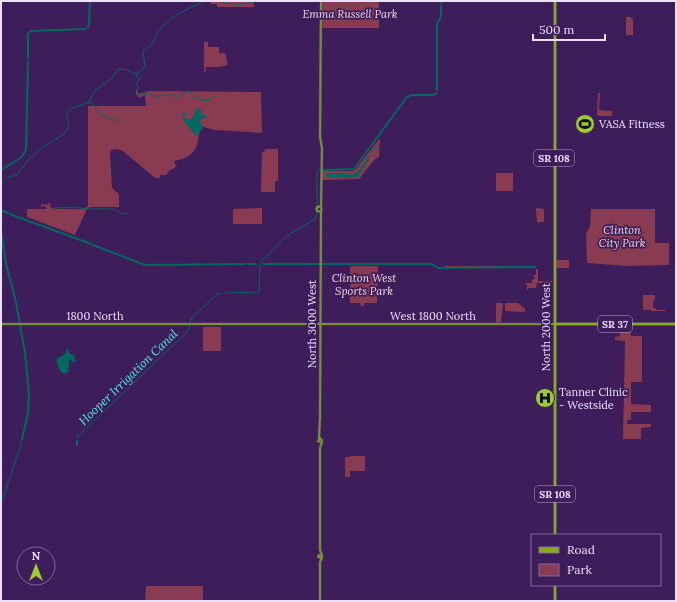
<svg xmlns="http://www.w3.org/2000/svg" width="677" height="602" font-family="Lora,serif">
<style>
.green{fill:#893c51}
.water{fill:#006960}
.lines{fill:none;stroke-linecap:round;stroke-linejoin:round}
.stream{stroke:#006960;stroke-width:1}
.canal{stroke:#006960;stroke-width:2}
.secondary-casing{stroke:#5a3c75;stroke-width:3}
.primary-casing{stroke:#5a3c75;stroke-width:3.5}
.secondary{stroke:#74942b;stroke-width:2}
.primary{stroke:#86ae18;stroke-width:2.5}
.labels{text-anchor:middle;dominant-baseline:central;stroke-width:3.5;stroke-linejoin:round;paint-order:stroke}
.shield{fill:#3e1d5b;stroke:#b8a6ce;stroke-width:1}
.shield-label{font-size:10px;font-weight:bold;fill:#ede0ff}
.park-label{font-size:11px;font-style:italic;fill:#f3d6db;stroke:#3e1d5b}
.poi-label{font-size:11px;fill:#ede0ff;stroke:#3e1d5b;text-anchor:start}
.street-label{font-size:11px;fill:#ede0ff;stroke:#3e1d5b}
.water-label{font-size:12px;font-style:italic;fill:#49eedd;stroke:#3e1d5b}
</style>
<rect width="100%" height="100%" fill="#3e1d5b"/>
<path class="green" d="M 211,1 L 253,1 L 254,7 L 217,7 L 217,4 L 211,4 Z
M 322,1 L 379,1 L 379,28 L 321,28 Z
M 626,17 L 630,17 L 633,19 L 633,35 L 626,35 Z
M 204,42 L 208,42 L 208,47 L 219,47 L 219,53 L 225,53 L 228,65 L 220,67 L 206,67 L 205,72 L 204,72 Z
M 136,89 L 139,94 L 149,91 L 261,92 L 262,133 L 215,130 L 203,127 C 197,135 199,137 197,145 C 193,156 184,159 174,161 L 176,167 L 169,171 L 166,175 L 160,175 L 160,178 L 155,178 L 123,151 L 118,149 L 111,150 L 110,153 L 112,188 L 119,194 L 119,207 L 89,207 L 89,209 L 87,209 L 75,235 L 27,217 L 27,209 L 47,209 L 44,206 L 41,207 L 41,205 L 42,204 L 47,205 L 50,202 L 50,207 L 55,209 L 84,209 L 86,207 L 88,207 L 88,106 L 146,106 L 145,95 L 140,98 L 136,94 Z
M 598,93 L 600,93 L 599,110 L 611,111 L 612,110 L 612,116 L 597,116 Z
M 380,138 L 379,157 L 375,159 L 359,179 L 322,180 L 322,171 L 353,171 L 356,169 Z
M 266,149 L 278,149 L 278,181 L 275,181 L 275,192 L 261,192 L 262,153 Z
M 496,173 L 513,173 L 513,191 L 496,191 Z
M 262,208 L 262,224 L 233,224 L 233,209 Z
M 536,208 L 544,209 L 544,222 L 537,222 Z
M 591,209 L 655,209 L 655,243 L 669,243 L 669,265 L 629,266 L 587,263 L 586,234 L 590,226 Z
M 555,260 L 569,260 L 569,268 L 555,268 Z
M 350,266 L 378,266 L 377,303 L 364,303 L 364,306 L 361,306 L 360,303 L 350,303 Z
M 445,266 L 533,266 L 533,268 L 445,268 Z
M 536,269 L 538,269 L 538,281 L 552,281 L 552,283 L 537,283 L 536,288 L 529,288 L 527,290 L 527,285 L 524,283 L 532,283 L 532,280 L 535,278 L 533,275 L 536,275 Z
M 643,295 L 655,295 L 655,300 L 653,301 L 653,308 L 656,308 L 656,310 L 665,310 L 665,311 L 651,311 L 651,310 L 643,310 Z
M 496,303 L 502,303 L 503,304 L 501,322 L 496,323 Z
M 518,303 L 525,309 L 525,312 L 505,311 L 505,303 Z
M 620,326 L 631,326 L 631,336 L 642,336 L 642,382 L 631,382 L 631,404 L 651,405 L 651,412 L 631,412 L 631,420 L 627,420 L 627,424 L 651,424 L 651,427 L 641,428 L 641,439 L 623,439 L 625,341 L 615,340 L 615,337 L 620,336 Z
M 203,327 L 221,327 L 221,351 L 203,351 Z
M 350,456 L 365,456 L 365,471 L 350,471 L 350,477 L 345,477 L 345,457 L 350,457 Z
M 146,586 L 203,586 L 203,601 L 145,601 Z"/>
<path class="water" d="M 198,108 L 201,110 L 203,115 L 209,118 L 203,118 L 200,120 L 203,128 L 196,136 C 191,129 181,122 183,112 L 185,112 L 185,118 L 190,120 L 194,116 L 195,110 Z
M 370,154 L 368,161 L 358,177 C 355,178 329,178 326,177 L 326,174 L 328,173 L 344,173 L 350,175 L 358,172 Z
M 67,347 L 70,354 L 74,355 L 75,359 L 77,361 L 73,362 L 70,359 L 68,363 L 70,366 L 68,369 L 69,371 L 66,374 C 57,372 60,366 56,360 C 60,355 67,357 67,347 Z"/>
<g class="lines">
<path class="stream" d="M 219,1 C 226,4 245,6 252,2
M 344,10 L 346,6
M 137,74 L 137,77 L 140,79 L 137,82 L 137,85 L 139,86 L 136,90 L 139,95 L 140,96 L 148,93 L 156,97 L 161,95
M 162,95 L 167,96 L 169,94 L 178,97 L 183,93 L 188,91 C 198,99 205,106 216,95
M 89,103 L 92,103 L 101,115 L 116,120 L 120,123
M 370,153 L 374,148 L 379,148
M 372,155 L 374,157
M 7,178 L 18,174 L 29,159 L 40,149 L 64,134 L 69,126 C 69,123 67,120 67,116 C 67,106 81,106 88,103 L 95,90 L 112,78 L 117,70 L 121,69 L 128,70 L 135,74 L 137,74 L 145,67 L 143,51 C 146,48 150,47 153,43 C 155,40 156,35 158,32 C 166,18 192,6 206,1
M 1,184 L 5,180
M 317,205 L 317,173 L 318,170 L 320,170
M 55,208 L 76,207 L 85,209
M 86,209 L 99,209
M 100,209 L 114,209 L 121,213 L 127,214 L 129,212
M 260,265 L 262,260 L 290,234 L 315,219 L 317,212
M 224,293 L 259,292 L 260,266
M 77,439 L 78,436 L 189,330 L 191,319 L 216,295 L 221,293
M 1,504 L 22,441"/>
<path class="canal" d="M 441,1 L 441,3
M 88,27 L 89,24 L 90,1
M 28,58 L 28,34 L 31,31 L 86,29
M 437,90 L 437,24 L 441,16 L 441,6
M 1,170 L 21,158 L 26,150 L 28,61
M 323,170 L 354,169 L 407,97 L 412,95 L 434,95 L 437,93
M 1,210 L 8,213
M 10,214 L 39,225
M 40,225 L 91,244
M 1,230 L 6,264 L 15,298 L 20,324
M 93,245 L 145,265 L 246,264
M 249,264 L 256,264
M 263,264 L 319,264
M 322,264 L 432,264 L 438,268 L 535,267
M 20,326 L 25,352 L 29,394 L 28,414 L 22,439
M 77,441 L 77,445"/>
<g class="secondary-casing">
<path id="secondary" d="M316.5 209a2.5 2.5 0 1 1 5 0a2.5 2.5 0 1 1-5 0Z
M 321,207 L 322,148 L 320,137 L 321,1
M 1,324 L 555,324
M 320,438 L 322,440 L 321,442 L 318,441 Z
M 319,439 L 320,417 L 321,211
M 319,555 L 322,556 L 321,558 L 318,557 Z
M 322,555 L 320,550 L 320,448 L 322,442
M 320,601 L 320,562 L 322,558"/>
</g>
<g class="primary-casing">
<path id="primary" d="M 555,1 L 555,535
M 555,324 L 676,324
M 555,585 L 555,601"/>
</g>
<use href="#secondary" class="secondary"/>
<use href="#primary" class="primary"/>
</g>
<defs>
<g id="stadium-disc" transform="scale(1)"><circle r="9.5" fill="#9dca2f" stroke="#3e1d5b"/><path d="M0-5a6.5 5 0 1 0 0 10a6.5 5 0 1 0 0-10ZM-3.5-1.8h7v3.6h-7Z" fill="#111"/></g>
<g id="hospital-disc" transform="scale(1)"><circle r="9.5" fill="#9dca2f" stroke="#3e1d5b"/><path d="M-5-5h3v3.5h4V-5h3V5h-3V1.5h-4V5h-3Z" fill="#111"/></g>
</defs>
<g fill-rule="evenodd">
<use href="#stadium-disc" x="585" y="124"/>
<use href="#hospital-disc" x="545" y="398"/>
</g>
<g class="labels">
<g class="shield">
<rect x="534" y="150" width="40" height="16" rx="3"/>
<rect x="598" y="316" width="34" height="16" rx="3"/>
<rect x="535" y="486" width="40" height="16" rx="3"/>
</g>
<g class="shield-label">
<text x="554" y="158">SR 108</text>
<text x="615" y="324">SR 37</text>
<text x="555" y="494">SR 108</text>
</g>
<g class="park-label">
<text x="350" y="14">Emma Russell Park</text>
<text x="622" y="230">Clinton<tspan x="622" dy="13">City Park</tspan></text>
<text x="364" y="278">Clinton West<tspan x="364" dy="13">Sports Park</tspan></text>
</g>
<g class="poi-label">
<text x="599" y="124">VASA Fitness</text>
<text x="559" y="392">Tanner Clinic<tspan x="559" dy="13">- Westside</tspan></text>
</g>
<g class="street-label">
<text x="95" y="316">1800 North</text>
<text x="433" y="316">West 1800 North</text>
<text transform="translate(312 324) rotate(-90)">North 3000 West</text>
<text transform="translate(546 327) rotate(-90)">North 2000 West</text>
</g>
<g class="water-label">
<text transform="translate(128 377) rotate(-44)">Hooper Irrigation Canal</text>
</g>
</g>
<rect width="677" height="602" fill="none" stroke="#ede0ff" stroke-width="4"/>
<rect x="531" y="534" width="130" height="52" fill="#3e1d5b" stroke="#846b9d"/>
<rect x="539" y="547" width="20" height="6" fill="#86ae18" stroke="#846b9d"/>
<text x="567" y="554" font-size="12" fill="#ede0ff">Road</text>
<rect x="539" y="564" width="20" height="12" fill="#893c51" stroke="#846b9d"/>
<text x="567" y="574" font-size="12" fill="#ede0ff">Park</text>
<g transform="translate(36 566)"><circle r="19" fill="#3e1d5b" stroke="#846b9d"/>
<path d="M0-3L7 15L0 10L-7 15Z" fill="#9dca2f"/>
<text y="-6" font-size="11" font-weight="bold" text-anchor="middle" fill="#ede0ff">N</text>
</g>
<path d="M533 34v6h72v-6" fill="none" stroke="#ede0ff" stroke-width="2"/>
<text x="539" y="34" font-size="12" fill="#ede0ff" stroke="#3e1d5b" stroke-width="3" paint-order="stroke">500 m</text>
</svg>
